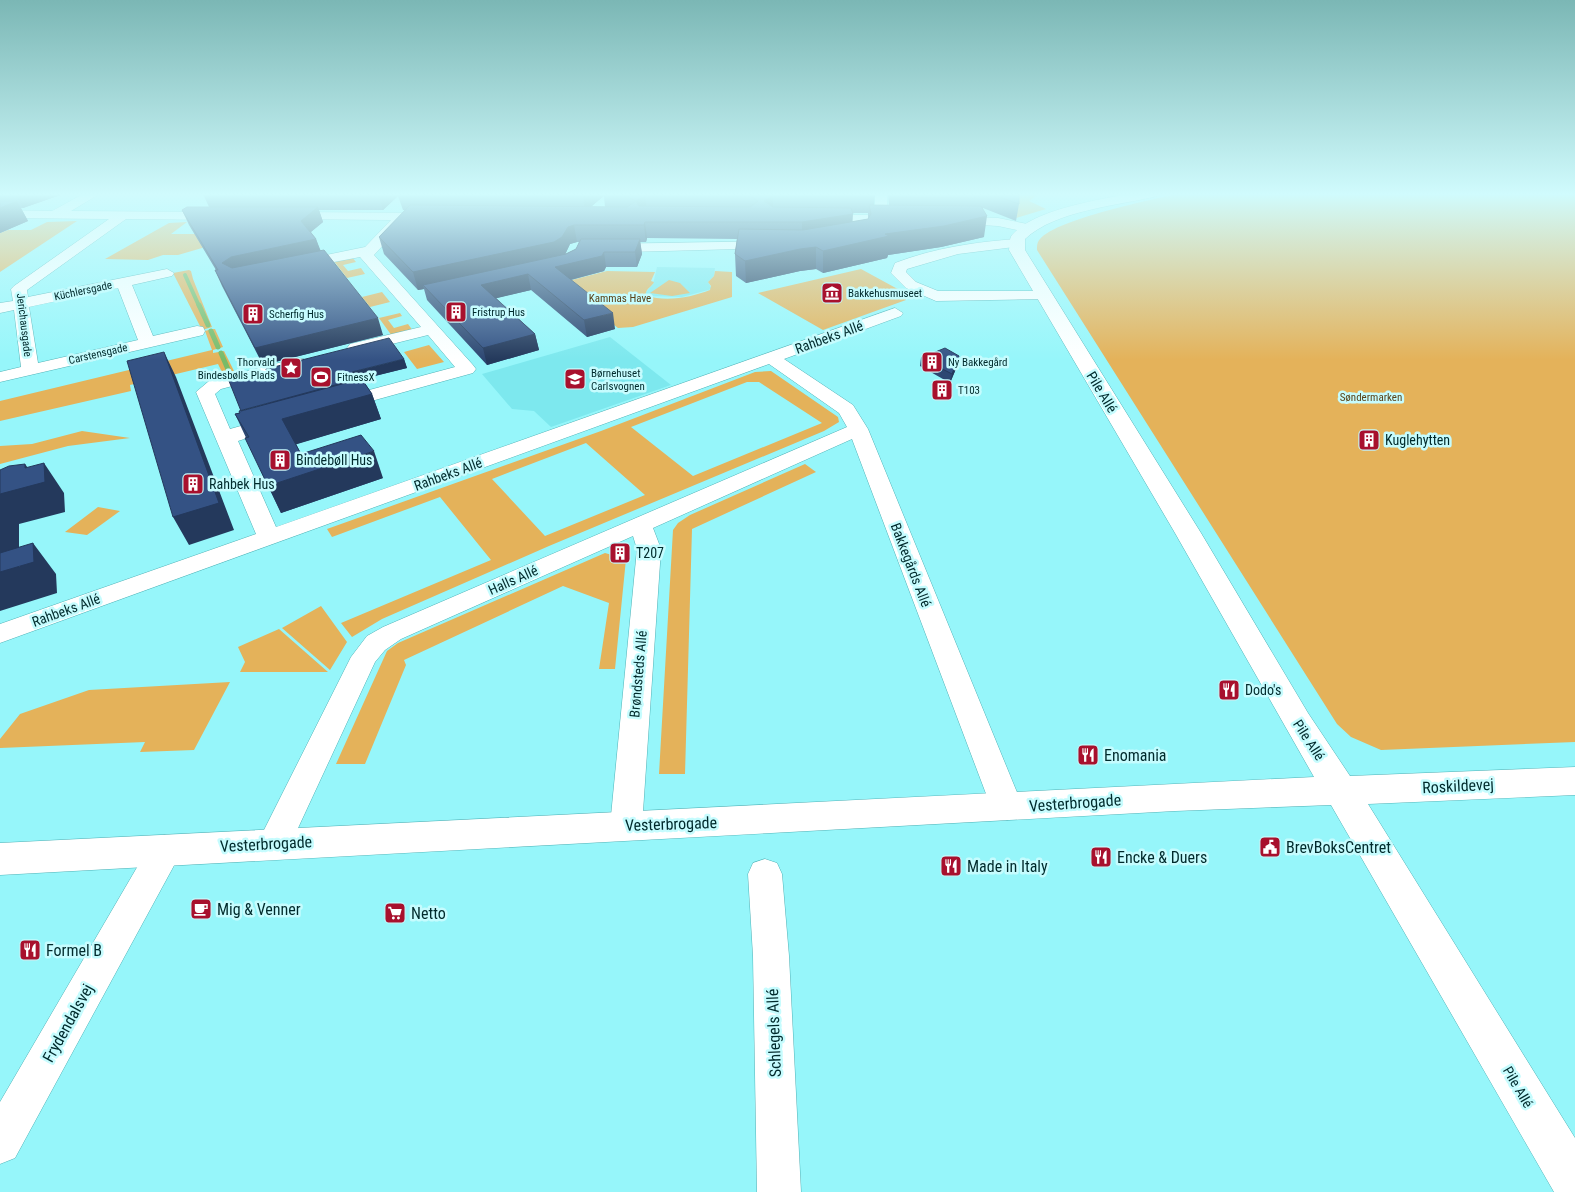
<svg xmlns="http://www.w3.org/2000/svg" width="1575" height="1192" font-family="'Roboto Condensed',sans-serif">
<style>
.built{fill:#7de8ee}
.green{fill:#e4b25a;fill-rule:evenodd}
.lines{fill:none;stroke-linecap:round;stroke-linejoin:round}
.stream-far1{stroke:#78bb68;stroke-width:4}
.stream{stroke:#78bb68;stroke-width:5}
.minor-casing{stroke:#51b2b7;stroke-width:1}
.tertiary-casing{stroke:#51b2b7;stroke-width:1}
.minor{fill:#fff;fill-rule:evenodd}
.tertiary{fill:#fff;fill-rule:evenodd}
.wall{fill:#2d4772;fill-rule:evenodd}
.shaded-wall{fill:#24395c}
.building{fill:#345284;stroke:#24395c;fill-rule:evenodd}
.labels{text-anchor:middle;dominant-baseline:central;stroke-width:5;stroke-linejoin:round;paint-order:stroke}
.far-street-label{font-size:11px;fill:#002a2c;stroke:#c6fcfe}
.far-poi-label{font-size:11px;fill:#002a2c;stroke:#c6fcfe;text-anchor:start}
.far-park-label{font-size:11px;fill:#584118;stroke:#c6fcfe}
.street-label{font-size:14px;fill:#002a2c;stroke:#c6fcfe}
.poi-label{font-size:14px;fill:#002a2c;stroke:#c6fcfe;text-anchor:start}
.near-poi-label{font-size:16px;fill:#002a2c;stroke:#c6fcfe;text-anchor:start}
.near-street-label{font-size:16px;fill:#002a2c;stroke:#c6fcfe}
</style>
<rect width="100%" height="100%" fill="#96f6fa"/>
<path class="built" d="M 657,267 L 715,268 L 714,276 L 708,282 L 712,289 L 682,297 L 649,296 L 645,293 L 653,284 Z
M 610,337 L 671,385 L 551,427 L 534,411 L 512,409 L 482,374 Z"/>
<path class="green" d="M 1006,193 L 1040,193 L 1029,201 L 1046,209 L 1016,218 Z
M 1182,193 L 1575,193 L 1575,742 L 1381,750 L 1351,737 L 1337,724 L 1037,250 C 1037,246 1037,242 1040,239 C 1057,219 1154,199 1182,193 Z
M 77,221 L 0,272 L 0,233 L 8,230 L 31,230 L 47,222 Z
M 187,222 L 171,234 L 222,234 L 202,248 L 178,255 L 163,255 L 148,260 L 105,259 L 169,223 Z
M 351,256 L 356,262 L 343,265 L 348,271 L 361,268 L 365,274 L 347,278 L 333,260 Z
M 861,269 L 905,293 L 906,300 L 823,330 L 758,293 Z
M 189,270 L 191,271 L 193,279 L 212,327 L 202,330 L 173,273 Z
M 607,271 L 655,272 L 651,281 L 654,282 C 652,287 645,289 646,295 C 665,303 692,297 710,290 L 711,286 L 708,282 L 714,276 L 715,271 L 732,272 L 732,297 L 633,327 L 618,328 L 560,283 Z
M 669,280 L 680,283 L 690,293 L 672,296 L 650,293 Z
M 382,292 L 390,302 L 370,307 L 362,297 Z
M 400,313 L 402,316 L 388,320 L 394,328 L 408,324 L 413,331 L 392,336 L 379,318 Z
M 212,329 L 215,329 L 223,347 L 213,350 L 213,353 L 224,351 L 236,375 L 225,378 L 218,364 L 130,385 L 131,391 L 0,421 L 0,401 L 212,350 L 205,331 Z
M 429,345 L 444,362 L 417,369 L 404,352 Z
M 771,371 L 838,417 L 839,422 L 824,431 L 549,546 L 382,619 L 352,637 L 341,623 L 491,560 L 440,497 L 332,537 L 327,529 L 601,431 L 755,372 ZM 747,382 L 759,382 L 822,423 L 693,476 L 631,427 ZM 586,443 L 645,495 L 545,536 L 492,479 Z
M 82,431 L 130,438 L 68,446 L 0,464 L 0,446 L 32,444 Z
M 805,464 L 816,472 L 692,529 L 685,774 L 659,774 L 673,530 L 678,523 L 690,515 Z
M 98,507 L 120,511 L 87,535 L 65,532 Z
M 605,553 L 626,559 L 615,669 L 599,669 L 609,603 L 563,586 L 404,660 L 406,665 L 365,764 L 336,764 L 387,651 L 398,643 Z
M 321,606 L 347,642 L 330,670 L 282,628 Z
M 279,629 L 328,672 L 240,672 L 245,662 L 238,647 Z
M 230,682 L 194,750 L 140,752 L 145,742 L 0,748 L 0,739 L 20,714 L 89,690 Z"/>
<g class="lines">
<path class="stream-far1" d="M 185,275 L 199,306"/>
<path class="stream" d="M 199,305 L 208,325
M 211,331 L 218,347
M 221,353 L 230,374"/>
<g class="minor-casing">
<path id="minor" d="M 85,193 L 101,193 L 71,211 L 217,212 L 223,216 L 217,220 L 126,219 L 27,290 L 28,297 L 167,269 L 174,273 L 172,276 L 132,285 L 153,336 L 197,326 L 203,327 L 205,331 L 203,335 L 0,382 L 0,372 L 21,367 L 14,310 L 0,313 L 0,303 L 13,301 L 11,289 L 14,286 L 109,219 L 0,218 L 0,210 L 52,211 ZM 118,288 L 138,340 L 38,363 L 29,307 Z
M 875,193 L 887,193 L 887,215 L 906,216 L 908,219 L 906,222 L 818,223 L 811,219 L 818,215 L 875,215 Z
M 287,212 L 437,213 L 438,216 L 432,220 L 406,220 L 374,255 L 473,365 L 476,369 L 473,373 L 346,408 L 332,408 L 330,404 L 332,400 L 455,367 L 428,335 L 356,353 L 350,352 L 347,348 L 350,344 L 421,327 L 360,257 L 297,269 L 290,265 L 297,261 L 365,247 L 391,220 L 282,219 L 281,216 L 282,213 Z
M 953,216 L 998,218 L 1032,225 L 1034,228 L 1027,232 L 998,226 L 948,223 L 946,220 Z
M 1017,239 L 1024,243 L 1022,246 L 958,254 L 907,269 L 906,272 L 916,282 L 938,291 L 1044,291 L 1052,296 L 1049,299 L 936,301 L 906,288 L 891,273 L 895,263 C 934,248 975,242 1017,239 Z
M 771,241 L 776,242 L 778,245 L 776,248 L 627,252 L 606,252 L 599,248 L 606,244 Z
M 895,308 L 903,313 L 901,316 L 784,359 L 853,405 L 868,429 L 1023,807 L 1018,816 L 1007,820 L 996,816 L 991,807 L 852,439 L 653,528 L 661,549 L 642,826 L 637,836 L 626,840 L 615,836 L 610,826 L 637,549 L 633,536 L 401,639 L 385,650 L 375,662 L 286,854 L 274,858 L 262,854 L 258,844 L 262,834 L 351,657 L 367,636 L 383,627 L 847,427 L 839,413 L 769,364 L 0,643 L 0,624 L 256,534 L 196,392 L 209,381 L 298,358 L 304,359 L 307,363 L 304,367 L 221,389 L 215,394 L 230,429 L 277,416 L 284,418 L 287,422 L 284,426 L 238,441 L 276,527 Z
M 165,835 L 177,840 L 182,850 L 177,860 L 15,1158 L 0,1164 L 0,1102 L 153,840 Z
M 765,859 L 777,863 L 782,874 L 789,956 L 801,1192 L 757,1192 L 753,956 L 748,874 L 753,863 Z"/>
</g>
<g class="tertiary-casing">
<path id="tertiary" d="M 1132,193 L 1159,193 L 1157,196 C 1117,206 1056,210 1025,239 L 1025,250 L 1201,533 L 1308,713 L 1350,776 L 1575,767 L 1575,795 L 1368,804 L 1575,1138 L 1575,1192 L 1554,1192 L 1331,805 L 1175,811 L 0,875 L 0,843 L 1314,777 L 1175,533 L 1009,250 C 1010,245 1009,239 1012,235 C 1034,209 1100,200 1132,193 Z"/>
</g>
<use href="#minor" class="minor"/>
<use href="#tertiary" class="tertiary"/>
</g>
<path class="wall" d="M 0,193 L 66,193 L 23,208 L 21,208 L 28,221 L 0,233 Z
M 875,193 L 874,205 L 889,205 L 888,193 L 1019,193 L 1019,204 L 1016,221 L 983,208 L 984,237 L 941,247 L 888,255 L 887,258 L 823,273 L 816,269 L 800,271 L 746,283 L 736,276 L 735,254 L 737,239 L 647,238 L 646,242 L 640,242 L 642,254 L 637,267 L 606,267 L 604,271 L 571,280 L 615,329 L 587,337 L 531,290 L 496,298 L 535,334 L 539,350 L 487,365 L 427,300 L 424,289 L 418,290 L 384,254 L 379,237 L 405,210 L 403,210 L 398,196 L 383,210 L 319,210 L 323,222 L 311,232 L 316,239 L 320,251 L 383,335 L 263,365 L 222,286 L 215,270 L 216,270 L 189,225 L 182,210 L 209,207 L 203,194 ZM 604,196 L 605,207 L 591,207 L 594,204 ZM 852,213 L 868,213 L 868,219 L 852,222 ZM 577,242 L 579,242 L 576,249 L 565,254 L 570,244 Z
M 921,358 L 958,364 L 950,383 L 920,366 Z
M 404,359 L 407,368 L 362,379 L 372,394 L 381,419 L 296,444 L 301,454 L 383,478 L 281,513 L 235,414 Z"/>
<path class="shaded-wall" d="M 15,193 L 66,193 L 23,208 Z
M 379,193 L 401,193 L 398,194 L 398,196 L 383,210 L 378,194 Z
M 586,193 L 607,193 L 585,212 L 583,196 Z
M 645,196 L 647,212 L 638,218 L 636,201 Z
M 773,196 L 773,212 L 764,201 Z
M 17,201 L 28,221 L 0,233 L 0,208 Z
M 318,207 L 323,222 L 307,235 L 301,221 Z
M 853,214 L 852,230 L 802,239 L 802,222 Z
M 987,216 L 984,237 L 941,247 L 888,255 L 887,258 L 823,273 L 823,251 L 885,234 Z
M 645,222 L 647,238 L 646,242 L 644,225 Z
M 574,225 L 577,242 L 570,244 L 565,255 L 423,285 L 424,289 L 418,290 L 413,272 Z
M 316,239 L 322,254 L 238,272 L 222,263 L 231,257 Z
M 640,239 L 642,254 L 637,267 L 635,252 Z
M 816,247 L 816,269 L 800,271 L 746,283 L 745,261 L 800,249 Z
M 604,252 L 606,267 L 604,271 L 558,283 L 555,267 Z
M 528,274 L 531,290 L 485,301 L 481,285 Z
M 613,313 L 615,329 L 587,337 L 584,320 Z
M 378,318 L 383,335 L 263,365 L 255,348 Z
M 535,334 L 539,350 L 487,365 L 483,348 Z
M 164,352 L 176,377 L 234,530 L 189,545 L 173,517 Z
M 959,356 L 958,364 L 950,383 L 952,374 Z
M 404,359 L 407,368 L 355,381 L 352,372 Z
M 372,394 L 381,419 L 294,445 L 282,419 Z
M 374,451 L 383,478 L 281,513 L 268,486 Z
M 44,463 L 64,493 L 65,512 L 19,524 L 19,567 L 33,543 L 56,574 L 57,593 L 0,611 L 0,494 L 25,468 L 25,464 L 39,483 Z"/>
<path class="building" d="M 204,193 L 379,193 L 378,194 L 203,194 Z
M 399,193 L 586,193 L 583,196 L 398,194 Z
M 607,193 L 874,193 L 874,197 L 773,196 L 764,201 L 773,207 L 851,208 L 853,214 L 802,222 L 645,222 L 644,225 L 574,225 L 568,227 L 562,237 L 554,242 L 413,272 L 379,237 L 410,205 L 627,207 L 636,201 L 627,196 L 604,196 ZM 645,196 L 750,196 L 758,201 L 750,207 L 639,206 L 636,201 Z
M 890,193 L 972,193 L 975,198 L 890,197 Z
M 988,193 L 1019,193 L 1019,204 Z
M 0,201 L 17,201 L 0,208 Z
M 869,205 L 979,206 L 981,206 L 987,216 L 944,226 L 885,234 L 889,236 L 823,251 L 816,247 L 800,249 L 745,261 L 735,254 L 739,229 L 803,230 L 868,219 L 871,214 Z
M 187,207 L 318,207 L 301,221 L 316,239 L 231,257 L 222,263 L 232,268 L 324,250 L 378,318 L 255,348 L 215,270 L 218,270 L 182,210 Z
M 581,239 L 640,239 L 635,252 L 604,252 L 602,256 L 555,267 L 613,313 L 584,320 L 528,274 L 481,285 L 535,334 L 483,348 L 423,285 L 566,254 L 576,249 Z
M 389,338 L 404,359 L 352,372 L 357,380 L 241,411 L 229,381 L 267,372 L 266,369 Z
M 945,348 L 959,356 L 952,374 L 921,358 Z
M 164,352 L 219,503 L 173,517 L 127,361 Z
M 361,378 L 372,394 L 282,419 L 301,454 L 361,435 L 374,451 L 268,486 L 245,438 L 249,437 L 235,414 L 240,413 L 239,411 Z
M 44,463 L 45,482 L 0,494 L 0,470 L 9,466 L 25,464 L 25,468 Z
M 33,543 L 34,562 L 0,572 L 0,553 Z"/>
<linearGradient id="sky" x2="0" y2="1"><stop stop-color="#7bb7b5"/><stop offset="0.54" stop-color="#d0fbfd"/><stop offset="1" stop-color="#d0fbfd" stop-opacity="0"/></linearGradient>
<rect width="1575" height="360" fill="url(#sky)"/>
<defs>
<g id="museum-square" transform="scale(1.125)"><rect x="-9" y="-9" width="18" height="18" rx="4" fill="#a8102d" stroke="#c6fcfe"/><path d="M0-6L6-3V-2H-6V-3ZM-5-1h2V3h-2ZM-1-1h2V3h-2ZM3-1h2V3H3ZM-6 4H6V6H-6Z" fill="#fff"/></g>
<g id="building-square" transform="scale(1.125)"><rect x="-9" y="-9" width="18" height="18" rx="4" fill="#a8102d" stroke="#c6fcfe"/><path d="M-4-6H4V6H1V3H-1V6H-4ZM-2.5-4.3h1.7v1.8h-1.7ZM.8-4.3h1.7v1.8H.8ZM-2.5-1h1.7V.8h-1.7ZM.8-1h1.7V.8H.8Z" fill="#fff"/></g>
<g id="sight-square" transform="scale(1.125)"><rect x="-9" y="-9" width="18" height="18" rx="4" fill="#a8102d" stroke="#c6fcfe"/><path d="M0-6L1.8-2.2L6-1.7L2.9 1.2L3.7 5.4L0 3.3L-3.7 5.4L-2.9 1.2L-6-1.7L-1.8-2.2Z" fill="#fff"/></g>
<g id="stadium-square" transform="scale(1.125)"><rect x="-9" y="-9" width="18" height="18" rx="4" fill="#a8102d" stroke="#c6fcfe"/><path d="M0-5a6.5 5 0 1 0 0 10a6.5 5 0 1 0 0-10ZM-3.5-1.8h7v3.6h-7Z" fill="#fff"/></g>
<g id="school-square" transform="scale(1.125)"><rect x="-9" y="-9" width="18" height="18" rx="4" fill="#a8102d" stroke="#c6fcfe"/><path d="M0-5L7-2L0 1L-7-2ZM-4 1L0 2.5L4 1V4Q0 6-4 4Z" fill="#fff"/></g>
<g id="restaurant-square" transform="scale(1.125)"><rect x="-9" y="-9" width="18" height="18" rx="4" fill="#a8102d" stroke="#c6fcfe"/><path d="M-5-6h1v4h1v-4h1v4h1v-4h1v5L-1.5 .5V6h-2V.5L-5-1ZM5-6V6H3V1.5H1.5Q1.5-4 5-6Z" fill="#fff"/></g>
<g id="civic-square" transform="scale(1.125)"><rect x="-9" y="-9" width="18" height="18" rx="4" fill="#a8102d" stroke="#c6fcfe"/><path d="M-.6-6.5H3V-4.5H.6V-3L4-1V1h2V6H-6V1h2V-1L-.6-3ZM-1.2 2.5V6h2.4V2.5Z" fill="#fff"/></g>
<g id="cafe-square" transform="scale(1.125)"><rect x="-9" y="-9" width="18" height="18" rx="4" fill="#a8102d" stroke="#c6fcfe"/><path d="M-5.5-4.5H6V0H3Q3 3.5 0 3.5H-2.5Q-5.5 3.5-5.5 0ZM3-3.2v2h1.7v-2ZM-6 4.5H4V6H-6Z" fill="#fff"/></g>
<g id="supermarket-square" transform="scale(1.125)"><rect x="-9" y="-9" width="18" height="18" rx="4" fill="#a8102d" stroke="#c6fcfe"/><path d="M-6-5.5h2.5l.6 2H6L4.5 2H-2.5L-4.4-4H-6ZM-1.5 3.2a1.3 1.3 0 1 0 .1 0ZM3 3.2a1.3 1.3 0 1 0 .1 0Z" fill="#fff"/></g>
</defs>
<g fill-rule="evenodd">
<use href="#museum-square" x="832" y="293"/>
<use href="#building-square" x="456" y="312"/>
<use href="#building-square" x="253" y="314"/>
<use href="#building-square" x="932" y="362"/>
<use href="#sight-square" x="291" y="368"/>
<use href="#stadium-square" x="321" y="377"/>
<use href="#school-square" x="575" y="379"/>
<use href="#building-square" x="942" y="390"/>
<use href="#building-square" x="1369" y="440"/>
<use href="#building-square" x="280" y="460"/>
<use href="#building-square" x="193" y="484"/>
<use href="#building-square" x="620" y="553"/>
<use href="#restaurant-square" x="1229" y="690"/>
<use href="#restaurant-square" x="1088" y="755"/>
<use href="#civic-square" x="1270" y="847"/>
<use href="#restaurant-square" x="1101" y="857"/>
<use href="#restaurant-square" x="951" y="866"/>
<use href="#cafe-square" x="201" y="909"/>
<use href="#supermarket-square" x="395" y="913"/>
<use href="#restaurant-square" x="30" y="950"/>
</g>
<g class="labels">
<g class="far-street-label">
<text transform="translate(83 291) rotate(-12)">Küchlersgade</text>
<text transform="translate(24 325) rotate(83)">Jerichausgade</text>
<text transform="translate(98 354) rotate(-13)">Carstensgade</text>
</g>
<g class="far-poi-label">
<text x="848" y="293">Bakkehusmuseet</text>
<text x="472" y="312">Fristrup Hus</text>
<text x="269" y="314">Scherfig Hus</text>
<text x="275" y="362" text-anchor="end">Thorvald<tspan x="275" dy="13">Bindesbølls Plads</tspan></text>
<text x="948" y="362">Ny Bakkegård</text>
<text x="591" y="373">Børnehuset<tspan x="591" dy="13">Carlsvognen</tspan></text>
<text x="337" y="377">FitnessX</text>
<text x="958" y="390">T103</text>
</g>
<g class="far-park-label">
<text x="620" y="298">Kammas Have</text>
<text x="1371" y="397">Søndermarken</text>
</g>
<g class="street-label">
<text transform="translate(829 337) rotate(-20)">Rahbeks Allé</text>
<text transform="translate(1102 392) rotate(59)">Pile Allé</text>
<text transform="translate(448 474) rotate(-20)">Rahbeks Allé</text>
<text transform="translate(911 565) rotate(69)">Bakkegårds Allé</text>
<text transform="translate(513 580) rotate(-24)">Halls Allé</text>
<text transform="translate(66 610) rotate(-20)">Rahbeks Allé</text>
<text transform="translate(638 674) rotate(-85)">Brøndsteds Allé</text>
<text transform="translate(1309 740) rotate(57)">Pile Allé</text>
<text transform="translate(1518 1087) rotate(60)">Pile Allé</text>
</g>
<g class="poi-label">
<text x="1385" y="440">Kuglehytten</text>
<text x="296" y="460">Bindebøll Hus</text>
<text x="209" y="484">Rahbek Hus</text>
<text x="636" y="553">T207</text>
<text x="1245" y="690">Dodo's</text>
</g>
<g class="near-poi-label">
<text x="1104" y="755">Enomania</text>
<text x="1286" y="847">BrevBoksCentret</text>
<text x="1117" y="857">Encke &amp; Duers</text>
<text x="967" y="866">Made in Italy</text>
<text x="217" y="909">Mig &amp; Venner</text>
<text x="411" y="913">Netto</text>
<text x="46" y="950">Formel B</text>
</g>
<g class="near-street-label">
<text transform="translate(1458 786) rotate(-3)">Roskildevej</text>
<text transform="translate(1075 803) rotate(-4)">Vesterbrogade</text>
<text transform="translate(671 824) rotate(-2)">Vesterbrogade</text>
<text transform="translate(266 844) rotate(-3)">Vesterbrogade</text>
<text transform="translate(68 1023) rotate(-61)">Frydendalsvej</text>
<text transform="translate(774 1033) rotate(-92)">Schlegels Allé</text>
</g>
</g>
</svg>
